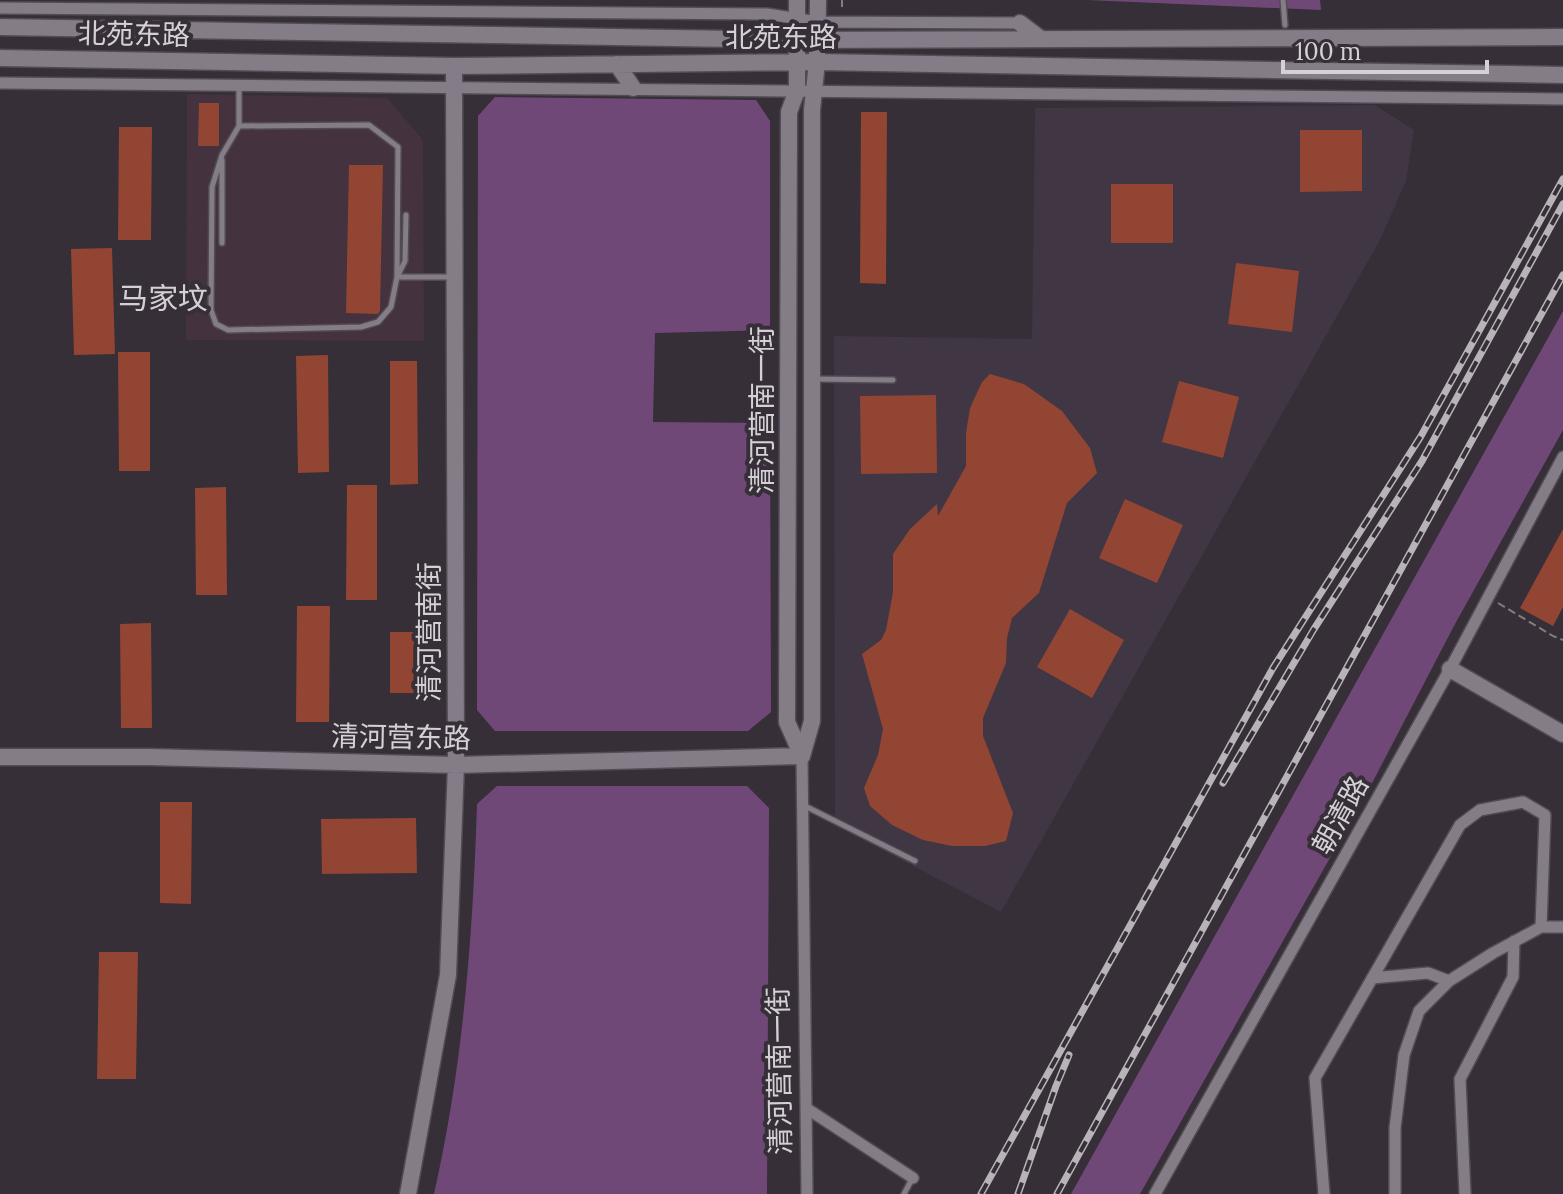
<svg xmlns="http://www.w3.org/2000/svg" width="1563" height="1194" font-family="Lora,'Noto Sans SC',serif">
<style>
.built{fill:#413644}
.medical{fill:#44333f}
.green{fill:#704878}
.building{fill:#924533}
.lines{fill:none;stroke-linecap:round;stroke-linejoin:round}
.lane-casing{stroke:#514b52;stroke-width:8}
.street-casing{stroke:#514b52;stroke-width:14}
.secondary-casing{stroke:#514b52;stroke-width:19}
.path{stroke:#827c83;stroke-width:2;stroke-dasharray:8 4;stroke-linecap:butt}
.lane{stroke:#847c86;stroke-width:5}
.street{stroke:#847c86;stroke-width:11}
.secondary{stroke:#847c86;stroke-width:16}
.rail-casing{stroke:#b8b3b9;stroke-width:7}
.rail{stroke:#362f37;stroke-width:4;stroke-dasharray:12;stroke-linecap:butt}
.labels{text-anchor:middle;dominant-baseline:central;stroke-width:8;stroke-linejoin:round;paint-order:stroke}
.street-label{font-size:28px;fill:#d5d0d6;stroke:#362f37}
.neighbourhood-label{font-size:30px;fill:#d5d0d6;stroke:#362f37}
</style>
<rect width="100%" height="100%" fill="#362f37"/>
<path class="built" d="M 1375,105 L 1414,130 L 1406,181 L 1381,238 L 1001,912 L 835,825 L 834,336 L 1032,339 L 1035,108 Z"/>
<path class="medical" d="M 187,94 L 387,98 L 423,140 L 424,341 L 186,340 Z"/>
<path class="green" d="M 1087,0 L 1320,0 L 1321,10 Z
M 495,97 L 756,100 L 770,121 L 770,330 L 655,333 L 653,422 L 770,423 L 771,712 L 748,731 L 495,731 L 477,710 L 478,116 Z
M 1563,311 L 1563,430 L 1455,624 L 1370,787 L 1140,1194 L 1071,1194 Z
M 497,786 L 747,786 L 769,808 L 767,1194 L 434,1194 C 463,1066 473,935 477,804 Z"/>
<path class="building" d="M 199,103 L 219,103 L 219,146 L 198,146 Z
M 861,112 L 887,112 L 886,284 L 860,283 Z
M 119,127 L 152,127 L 151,240 L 118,240 Z
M 1300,130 L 1362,130 L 1362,191 L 1300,192 Z
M 349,165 L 383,165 L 380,311 L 378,314 L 346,313 Z
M 1111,184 L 1173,184 L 1173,243 L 1111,243 Z
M 112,248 L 115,354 L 74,355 L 71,249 Z
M 1236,263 L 1299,271 L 1292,332 L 1228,324 Z
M 118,352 L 150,352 L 150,471 L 119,471 Z
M 328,355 L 329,472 L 298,473 L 296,356 Z
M 390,361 L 417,361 L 418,484 L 390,485 Z
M 990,374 L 1024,384 L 1062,411 L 1090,448 L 1097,473 L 1067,503 L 1039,593 L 1012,618 L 1007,638 L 1006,663 L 983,718 L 983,736 L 1013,813 L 1006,841 L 985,846 L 952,846 L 923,840 L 892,825 L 870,806 L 864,788 L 878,755 L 883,729 L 862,654 L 881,640 L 886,630 L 893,592 L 893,554 L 910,529 L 937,504 L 938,516 L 966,466 L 966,433 L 970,408 L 982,382 Z
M 1179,381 L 1239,397 L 1223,458 L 1162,442 Z
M 936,395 L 937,473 L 861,474 L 860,396 Z
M 347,485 L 377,485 L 377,600 L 346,600 Z
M 226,487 L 227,595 L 196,595 L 195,488 Z
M 1125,499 L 1183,525 L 1157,583 L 1099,558 Z
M 1563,529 L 1563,607 L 1553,626 L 1520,608 Z
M 297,606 L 330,606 L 329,722 L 296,722 Z
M 1070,609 L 1124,640 L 1092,698 L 1037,667 Z
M 151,623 L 152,728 L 121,728 L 120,624 Z
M 390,632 L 415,632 L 415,693 L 390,693 Z
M 160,802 L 192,802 L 191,904 L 160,903 Z
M 416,818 L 417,873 L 322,874 L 321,819 Z
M 99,952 L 138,952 L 136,1079 L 97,1079 Z"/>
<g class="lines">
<g class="lane-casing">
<path id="lane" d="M 1283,0 L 1285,25
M 239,87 L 239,126
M 222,160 L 222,243
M 397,277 L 398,147 L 369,125 L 239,126 L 222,155 L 212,187 L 211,310 L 216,324 L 228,330 L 361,327 L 378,322 L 391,307 L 397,277 L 405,261 L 406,215
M 397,277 L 452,277
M 814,379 L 893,380
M 803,805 L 915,861
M 904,1194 L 912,1179"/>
</g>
<g class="street-casing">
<path id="street" d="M 0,8 L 767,14 L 818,22 L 1020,23
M 0,83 L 1563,99
M 802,756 L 807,1194
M 1372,978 L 1428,973 L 1449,981
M 806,1108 L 913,1178
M 1155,1194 L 1450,669 L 1563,457
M 1324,1194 L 1315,1078 L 1460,825 L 1480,810 L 1523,802 L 1545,815 L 1541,927
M 1395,1194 L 1395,1128 L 1404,1055 L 1419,1011 L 1449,981 L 1493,953 L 1541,927 L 1563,927
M 1465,1194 L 1460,1079 L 1513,977 L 1514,941"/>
</g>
<g class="secondary-casing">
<path id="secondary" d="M 797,0 L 797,90 L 789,112 L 787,722 L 802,756
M 1020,23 L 1041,39
M 0,27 L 797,40 L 1563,37
M 0,58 L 454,66 L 817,62 L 1563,75
M 617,64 L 633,88
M 1450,669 L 1563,734
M 802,756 L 812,721 L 812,110 L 817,62 L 818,0
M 0,757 L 149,757 L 456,765 L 802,756
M 408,1194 L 448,975 L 456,765 L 454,66"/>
</g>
<path class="path" d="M 842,7 L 842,0
M 1498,603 L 1553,636 L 1563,640"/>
<use href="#lane" class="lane"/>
<use href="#street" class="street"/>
<use href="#secondary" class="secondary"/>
<g class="rail-casing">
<path id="rail" d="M 1223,783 L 1314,629 L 1422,461 L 1563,204
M 981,1194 L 1273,668 L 1421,436 L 1563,179
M 1018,1194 L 1056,1086 L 1069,1055
M 1057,1194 L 1563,275"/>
</g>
<use href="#rail" class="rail"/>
</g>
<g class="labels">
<g class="street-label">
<text transform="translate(134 34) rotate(1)">北苑东路</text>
<text x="781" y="37">北苑东路</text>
<text transform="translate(762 410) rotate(-90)">清河营南一街</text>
<text transform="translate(429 632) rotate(-90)">清河营南街</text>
<text transform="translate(401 737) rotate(1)">清河营东路</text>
<text transform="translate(1340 815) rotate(-61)">朝清路</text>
<text transform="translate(779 1071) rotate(-91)">清河营南一街</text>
</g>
<g class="neighbourhood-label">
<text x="163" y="298">马家坟</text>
</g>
</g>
<path d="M1283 60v12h204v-12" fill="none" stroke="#d5d0d6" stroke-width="4"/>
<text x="1295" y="60" font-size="24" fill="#d5d0d6" stroke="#362f37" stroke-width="6" paint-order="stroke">100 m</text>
</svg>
